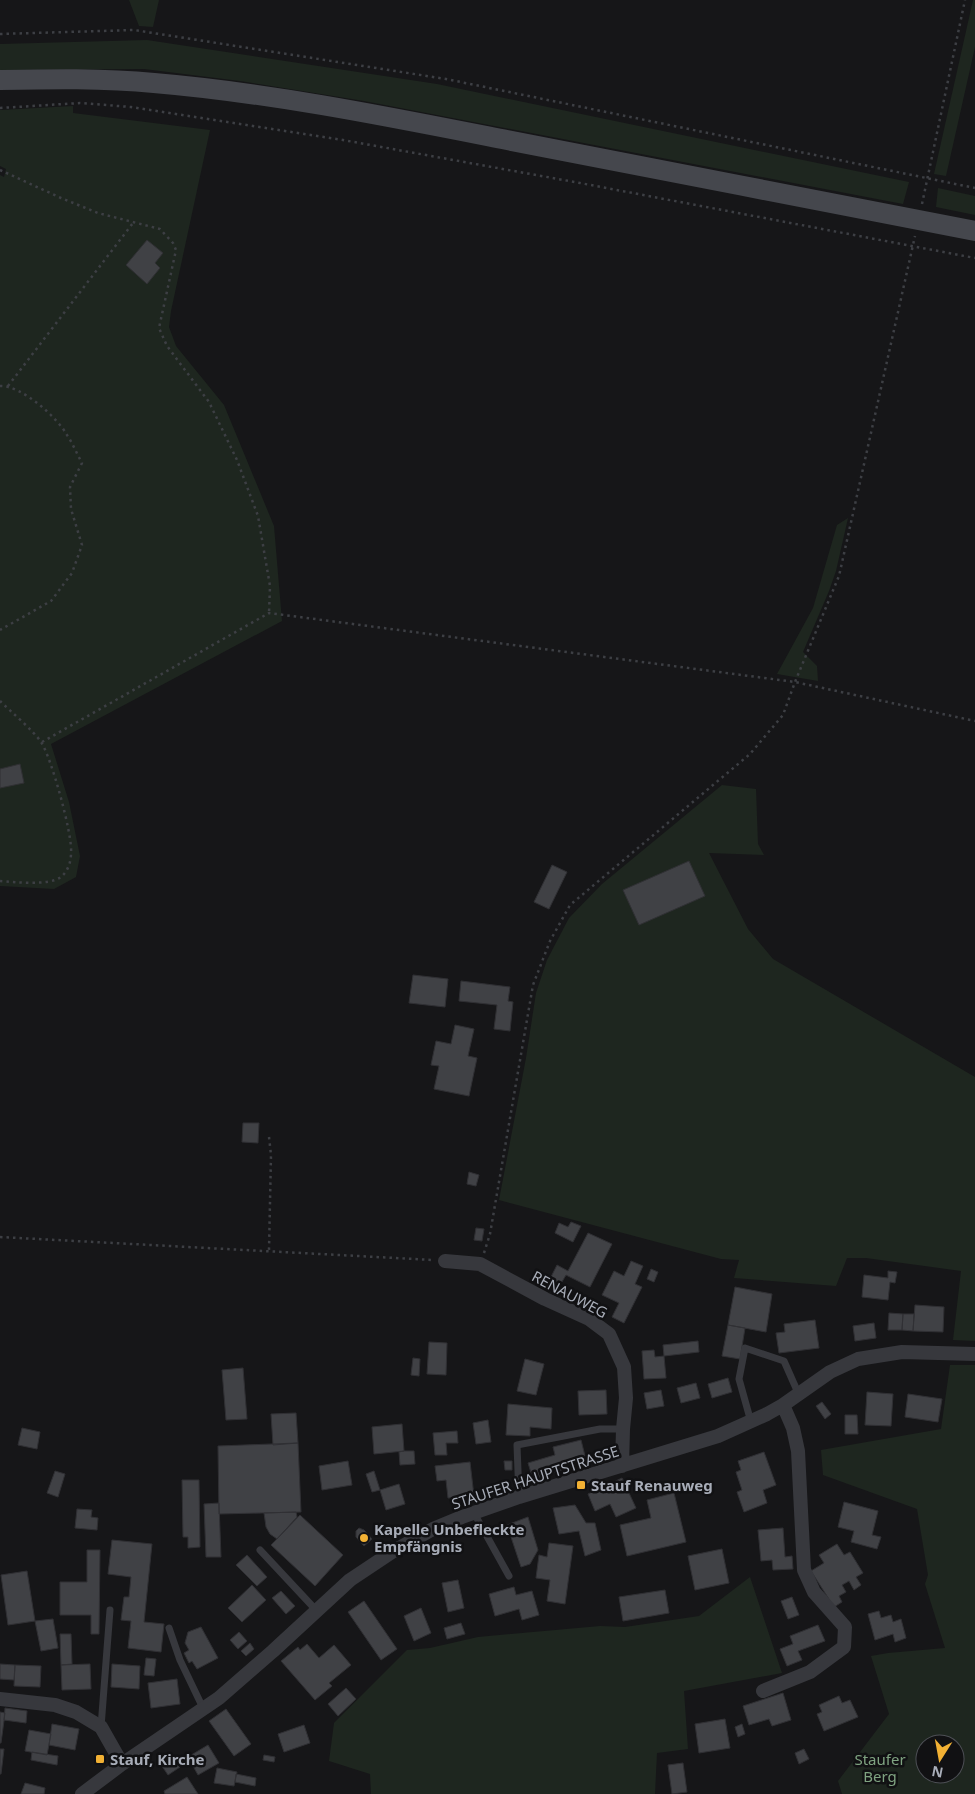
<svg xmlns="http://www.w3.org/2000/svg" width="975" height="1794" font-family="'Noto Sans',sans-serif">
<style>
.green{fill:#1e261f;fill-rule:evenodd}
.building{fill:#404145;stroke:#303034}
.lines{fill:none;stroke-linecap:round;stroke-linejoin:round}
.path{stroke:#3d3f44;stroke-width:2.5;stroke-dasharray:2.5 4;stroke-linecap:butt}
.lane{stroke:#37383d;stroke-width:7}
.street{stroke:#37383d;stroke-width:14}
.secondary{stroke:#45474d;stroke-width:20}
.poi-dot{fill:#f2b134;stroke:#111113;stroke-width:2}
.labels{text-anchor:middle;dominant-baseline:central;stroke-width:5;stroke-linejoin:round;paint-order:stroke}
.street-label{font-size:15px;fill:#a8adb8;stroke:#111113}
.poi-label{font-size:15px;font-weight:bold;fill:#a8adb8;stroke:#111113;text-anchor:start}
.park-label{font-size:15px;fill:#7fa381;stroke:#111113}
</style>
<rect width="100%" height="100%" fill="#161618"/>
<path class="green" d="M 129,0 L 159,0 L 153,27 L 139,26 Z
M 973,0 L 975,0 L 975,47 L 946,176 L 934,174 Z
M 147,40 L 437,84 L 909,182 L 903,204 L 364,101 L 240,81 L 144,69 L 0,70 L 0,44 Z
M 73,106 L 73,113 L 210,130 L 171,311 L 169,327 L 176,346 L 224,405 L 274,526 L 282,621 L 51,744 L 69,802 L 80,856 L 76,877 L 54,889 L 0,886 L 0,175 L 4,177 L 6,169 L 0,166 L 0,110 Z
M 938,188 L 975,196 L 975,215 L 936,207 Z
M 848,518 L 836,571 L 829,591 L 803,652 L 817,666 L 818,681 L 777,674 L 813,608 L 837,525 Z
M 722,785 L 756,789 L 758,844 L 764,855 L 709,853 L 748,929 L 773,959 L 975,1077 L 975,1341 L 953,1340 L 961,1271 L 866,1258 L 847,1258 L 836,1286 L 734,1278 L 739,1260 L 721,1259 L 499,1200 L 526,1058 L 536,993 L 547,960 L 569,918 L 602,884 Z
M 950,1365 L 975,1365 L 975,1794 L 842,1794 L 838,1781 L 889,1714 L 871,1656 L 888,1653 L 945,1648 L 925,1584 L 928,1575 L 917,1509 L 823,1475 L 821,1450 L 941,1429 ZM 925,1744 L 955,1744 L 955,1774 L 925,1774 Z
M 750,1577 L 782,1673 L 684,1691 L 688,1749 L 657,1753 L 655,1794 L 371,1794 L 370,1774 L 329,1761 L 334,1723 L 407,1650 L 430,1648 L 478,1637 L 600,1626 L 625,1627 L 699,1616 Z"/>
<path class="building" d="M 147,240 L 163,253 L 155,263 L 160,268 L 147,284 L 126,265 Z
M 20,764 L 24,783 L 0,788 L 0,769 Z
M 689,861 L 705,896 L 639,925 L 623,890 Z
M 552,865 L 567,872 L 549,909 L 534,902 Z
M 413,975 L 448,979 L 445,1007 L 409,1003 Z
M 461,981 L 510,987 L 508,1001 L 513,1002 L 510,1031 L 494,1029 L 497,1005 L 459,1001 Z
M 455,1025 L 474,1029 L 468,1056 L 477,1058 L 469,1096 L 434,1089 L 439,1066 L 431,1065 L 436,1041 L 451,1044 Z
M 243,1123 L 259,1123 L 258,1143 L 242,1142 Z
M 469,1172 L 479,1175 L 476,1186 L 467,1184 Z
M 571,1222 L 581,1226 L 573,1242 L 555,1233 L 559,1223 L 568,1227 Z
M 476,1228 L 484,1229 L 482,1241 L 474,1240 Z
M 588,1233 L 612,1244 L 590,1287 L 566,1275 L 556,1292 L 546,1287 L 557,1265 L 568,1271 Z
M 631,1261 L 643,1266 L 635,1284 L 642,1287 L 624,1323 L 612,1317 L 619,1303 L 602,1295 L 614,1271 L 624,1276 Z
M 651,1269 L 658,1272 L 654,1282 L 647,1279 Z
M 888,1271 L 897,1272 L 895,1283 L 890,1282 L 888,1300 L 862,1297 L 864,1275 L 888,1278 Z
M 735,1287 L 772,1294 L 766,1332 L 728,1325 Z
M 915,1305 L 944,1307 L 943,1332 L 913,1331 Z
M 889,1313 L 903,1314 L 902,1330 L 888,1330 Z
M 903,1314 L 914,1314 L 913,1331 L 902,1330 Z
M 815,1320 L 819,1348 L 779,1353 L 776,1333 L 785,1332 L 784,1324 Z
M 874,1323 L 876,1338 L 855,1341 L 853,1326 Z
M 728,1325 L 745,1328 L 740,1359 L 722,1356 Z
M 698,1341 L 699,1352 L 664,1356 L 663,1345 Z
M 429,1342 L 447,1343 L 446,1375 L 427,1374 Z
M 654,1350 L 655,1357 L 664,1356 L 666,1378 L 644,1379 L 642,1351 Z
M 413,1358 L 420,1359 L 419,1376 L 411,1375 Z
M 525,1359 L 544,1364 L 536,1395 L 517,1391 Z
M 243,1368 L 247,1419 L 226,1420 L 222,1370 Z
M 728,1378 L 732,1392 L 712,1398 L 708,1384 Z
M 696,1383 L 700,1398 L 681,1403 L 677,1388 Z
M 606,1390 L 607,1414 L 579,1415 L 578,1391 Z
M 661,1390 L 664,1406 L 647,1409 L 644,1393 Z
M 867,1392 L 893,1394 L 891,1426 L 865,1425 Z
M 908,1394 L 942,1399 L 938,1422 L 905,1417 Z
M 822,1402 L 831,1414 L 825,1419 L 816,1406 Z
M 508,1404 L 552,1408 L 551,1429 L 530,1427 L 530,1436 L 506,1435 Z
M 296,1413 L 298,1443 L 273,1445 L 271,1414 Z
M 845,1415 L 857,1415 L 858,1434 L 845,1434 Z
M 488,1420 L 491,1442 L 476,1444 L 473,1423 Z
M 402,1424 L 404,1451 L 374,1454 L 372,1427 Z
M 22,1428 L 40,1432 L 37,1449 L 18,1445 Z
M 457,1431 L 458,1443 L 446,1443 L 447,1455 L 435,1455 L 433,1433 Z
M 581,1440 L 585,1456 L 561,1462 L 563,1470 L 533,1479 L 528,1463 L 555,1455 L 553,1447 Z
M 298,1443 L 301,1512 L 219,1514 L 218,1446 Z
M 404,1451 L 414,1451 L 415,1464 L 400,1465 L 399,1452 Z
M 764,1452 L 776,1485 L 763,1490 L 767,1503 L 744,1512 L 737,1492 L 742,1490 L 736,1472 L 741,1470 L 738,1461 Z
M 348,1461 L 352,1485 L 322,1490 L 319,1466 Z
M 504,1461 L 512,1461 L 512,1470 L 505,1470 Z
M 470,1462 L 474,1496 L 448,1498 L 446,1480 L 437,1481 L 435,1466 Z
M 55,1471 L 65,1474 L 58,1497 L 47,1493 Z
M 374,1471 L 380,1490 L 372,1492 L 366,1474 Z
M 622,1478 L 636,1508 L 616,1517 L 610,1504 L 595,1511 L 588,1494 Z
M 182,1480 L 199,1480 L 200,1547 L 188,1548 L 188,1537 L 183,1537 Z
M 399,1484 L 405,1504 L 386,1510 L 380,1490 Z
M 674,1493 L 686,1542 L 627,1556 L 620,1525 L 651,1518 L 647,1500 Z
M 844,1502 L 878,1511 L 872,1535 L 881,1537 L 877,1549 L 851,1542 L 854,1531 L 838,1527 Z
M 219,1503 L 221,1557 L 206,1557 L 204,1504 Z
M 575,1505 L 586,1523 L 595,1523 L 601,1550 L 585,1556 L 579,1531 L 559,1534 L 553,1508 Z
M 77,1509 L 92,1510 L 91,1517 L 98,1518 L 97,1530 L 75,1528 Z
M 296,1512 L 297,1517 L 277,1539 L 270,1534 L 266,1527 L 264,1513 Z
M 300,1515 L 343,1555 L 315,1586 L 271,1545 Z
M 528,1517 L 538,1550 L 530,1564 L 521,1567 L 507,1525 Z
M 359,1528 L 364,1530 L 372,1539 L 364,1546 L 356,1537 L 356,1531 Z
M 783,1528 L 785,1557 L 792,1556 L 793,1569 L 773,1570 L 772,1560 L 761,1561 L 758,1530 Z
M 112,1540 L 152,1544 L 144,1622 L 164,1624 L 161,1652 L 128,1648 L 131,1621 L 121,1620 L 124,1597 L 129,1597 L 131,1577 L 108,1574 Z
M 549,1543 L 573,1546 L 565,1604 L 547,1601 L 550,1580 L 536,1578 L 539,1555 L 547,1557 Z
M 837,1544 L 844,1555 L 850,1552 L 863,1573 L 856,1577 L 861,1585 L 854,1590 L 849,1581 L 842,1585 L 846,1592 L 839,1596 L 842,1602 L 834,1607 L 811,1571 L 824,1563 L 819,1555 Z
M 722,1549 L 729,1583 L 695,1590 L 688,1556 Z
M 87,1550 L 100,1550 L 99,1634 L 91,1634 L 91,1615 L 60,1615 L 60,1582 L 87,1582 Z
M 247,1555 L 267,1577 L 257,1586 L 236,1565 Z
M 27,1571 L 35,1621 L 8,1625 L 1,1575 Z
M 458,1580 L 464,1608 L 448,1612 L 442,1583 Z
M 252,1585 L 266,1600 L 242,1622 L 228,1608 Z
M 514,1587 L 516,1595 L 532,1591 L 539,1615 L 522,1620 L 519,1609 L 495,1616 L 489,1594 Z
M 665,1590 L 669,1613 L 623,1621 L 619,1597 Z
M 281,1591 L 295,1606 L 286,1614 L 272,1598 Z
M 792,1597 L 799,1615 L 788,1619 L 781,1601 Z
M 364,1601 L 397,1649 L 381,1660 L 348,1612 Z
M 421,1608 L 431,1633 L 414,1641 L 404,1616 Z
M 879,1611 L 881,1618 L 891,1615 L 893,1622 L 901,1619 L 906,1638 L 895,1642 L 893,1634 L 875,1640 L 868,1614 Z
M 53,1619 L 58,1648 L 41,1651 L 35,1621 Z
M 461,1623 L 465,1634 L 447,1639 L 444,1628 Z
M 818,1625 L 825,1641 L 798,1651 L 802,1660 L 787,1666 L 780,1649 L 793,1644 L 790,1636 Z
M 201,1627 L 218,1658 L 197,1669 L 192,1661 L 189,1663 L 184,1653 L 189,1650 L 185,1643 L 188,1632 Z
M 239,1632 L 247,1641 L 238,1649 L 230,1640 Z
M 60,1634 L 71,1634 L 72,1664 L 61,1665 Z
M 250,1643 L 254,1649 L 246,1656 L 241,1651 Z
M 307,1644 L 319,1658 L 334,1645 L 351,1665 L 329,1683 L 332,1686 L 315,1700 L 281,1661 L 298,1647 L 300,1650 Z
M 146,1658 L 156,1659 L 154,1676 L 144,1675 Z
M 0,1664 L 15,1665 L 14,1680 L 0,1679 Z
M 90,1664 L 91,1689 L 62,1690 L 61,1665 Z
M 112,1664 L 140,1666 L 139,1689 L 111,1687 Z
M 15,1665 L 41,1666 L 40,1687 L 14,1686 Z
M 177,1679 L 180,1704 L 151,1708 L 148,1683 Z
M 346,1688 L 356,1699 L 338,1716 L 328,1704 Z
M 783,1693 L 791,1720 L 772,1726 L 769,1719 L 749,1725 L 743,1706 Z
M 839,1696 L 842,1703 L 850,1700 L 858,1717 L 824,1731 L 817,1714 L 822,1712 L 819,1705 Z
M 5,1708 L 27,1711 L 26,1723 L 4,1720 Z
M 226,1709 L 251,1744 L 234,1756 L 209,1721 Z
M 0,1712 L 5,1713 L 1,1743 L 0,1743 Z
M 725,1719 L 730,1748 L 699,1753 L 695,1724 Z
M 52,1724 L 79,1729 L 75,1750 L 49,1745 Z
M 742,1724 L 745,1734 L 738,1737 L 735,1727 Z
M 304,1725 L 310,1743 L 284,1752 L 278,1734 Z
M 29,1730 L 51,1734 L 47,1755 L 25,1751 Z
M 208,1745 L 219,1763 L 198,1775 L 188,1757 Z
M 0,1749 L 4,1749 L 1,1774 L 0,1774 Z
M 804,1749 L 809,1759 L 799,1764 L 795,1753 Z
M 32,1752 L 58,1756 L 57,1765 L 31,1760 Z
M 264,1755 L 275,1757 L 274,1762 L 263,1760 Z
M 174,1758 L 180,1767 L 168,1775 L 162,1766 Z
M 683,1763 L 687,1792 L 672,1794 L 668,1765 Z
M 217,1768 L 237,1772 L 234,1786 L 214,1783 Z
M 236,1774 L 256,1778 L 255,1786 L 235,1782 Z
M 187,1777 L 198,1794 L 165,1794 L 164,1791 Z
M 25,1783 L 45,1788 L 44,1794 L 21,1794 Z"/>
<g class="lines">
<path class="path" d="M 0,34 L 134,30 L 446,79 L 975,188
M 0,108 L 80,103 L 131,107 L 343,140 L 580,183 L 975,258
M 0,170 L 61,198 L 98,213 L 160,229 L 173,243 L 176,250 L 159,328 L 167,346 L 209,402 L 237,460 L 258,516 L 270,586 L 269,613
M 922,204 L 965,0
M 0,386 C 21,385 57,417 67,435 C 73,444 77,454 82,463 L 70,487 L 71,509 L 82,545 L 72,573 L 51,601 L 0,630
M 8,386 L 133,223
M 0,701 C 11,712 33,730 41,742 C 51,756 73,836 71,853 C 71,862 68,871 61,877 C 49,886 15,882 0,881
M 42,742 L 269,613 L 795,682 L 975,721
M 269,1137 L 271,1155 L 269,1250
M 0,1237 L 433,1260
M 484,1253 L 490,1234 L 533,985 L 550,941 L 570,905 L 750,754 L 783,715 L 795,682 L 839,576 L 915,236"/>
<path class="lane" d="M 751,1422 L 739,1379 L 745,1348 L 784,1361 L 799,1395
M 519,1497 L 517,1445 L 600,1429 L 623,1429
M 474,1513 L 509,1576
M 260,1550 L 316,1610
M 169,1628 L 180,1660 L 203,1708
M 101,1727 L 110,1610"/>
<path class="street" d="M 445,1261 L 480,1264 L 545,1299 L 589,1319 L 609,1334 L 624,1367 L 626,1398 L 623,1429 L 622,1466
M 763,1691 L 810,1672 L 844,1647 L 845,1627 L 814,1592 L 804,1570 L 798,1451 L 793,1428 L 783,1405
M 0,1699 L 55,1705 L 76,1712 L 101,1727 L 122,1764
M 82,1794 L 122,1764 L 219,1698 L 273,1651 L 350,1580 L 392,1552 L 433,1529 L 462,1517 L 519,1497 L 718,1436 L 767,1414 L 783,1405 L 830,1372 L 858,1359 L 902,1352 L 975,1354"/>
<path class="secondary" d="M 0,80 C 51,79 103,78 154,83 C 272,93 390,117 507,140 C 663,170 819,201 975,231"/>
</g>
<g class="poi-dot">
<rect x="576" y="1480" width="10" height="10" rx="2.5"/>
<circle cx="364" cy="1538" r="5"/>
<rect x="95" y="1754" width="10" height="10" rx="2.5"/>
</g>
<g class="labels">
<g class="street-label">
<text transform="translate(570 1294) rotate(28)">RENAUWEG</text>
<text transform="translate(535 1477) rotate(-18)">STAUFER HAUPTSTRASSE</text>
</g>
<g class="poi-label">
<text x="591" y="1485">Stauf Renauweg</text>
<text x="374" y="1529">Kapelle Unbefleckte<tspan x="374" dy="17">Empfängnis</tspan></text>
<text x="110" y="1759">Stauf, Kirche</text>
</g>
<g class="park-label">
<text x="880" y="1759">Staufer<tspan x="880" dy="17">Berg</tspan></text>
</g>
</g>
<g transform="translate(940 1759) rotate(191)"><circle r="24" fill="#111113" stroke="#4d4f55"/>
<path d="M0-4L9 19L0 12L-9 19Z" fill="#f2b134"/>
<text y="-8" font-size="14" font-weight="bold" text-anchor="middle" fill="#a8adb8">N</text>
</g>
</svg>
